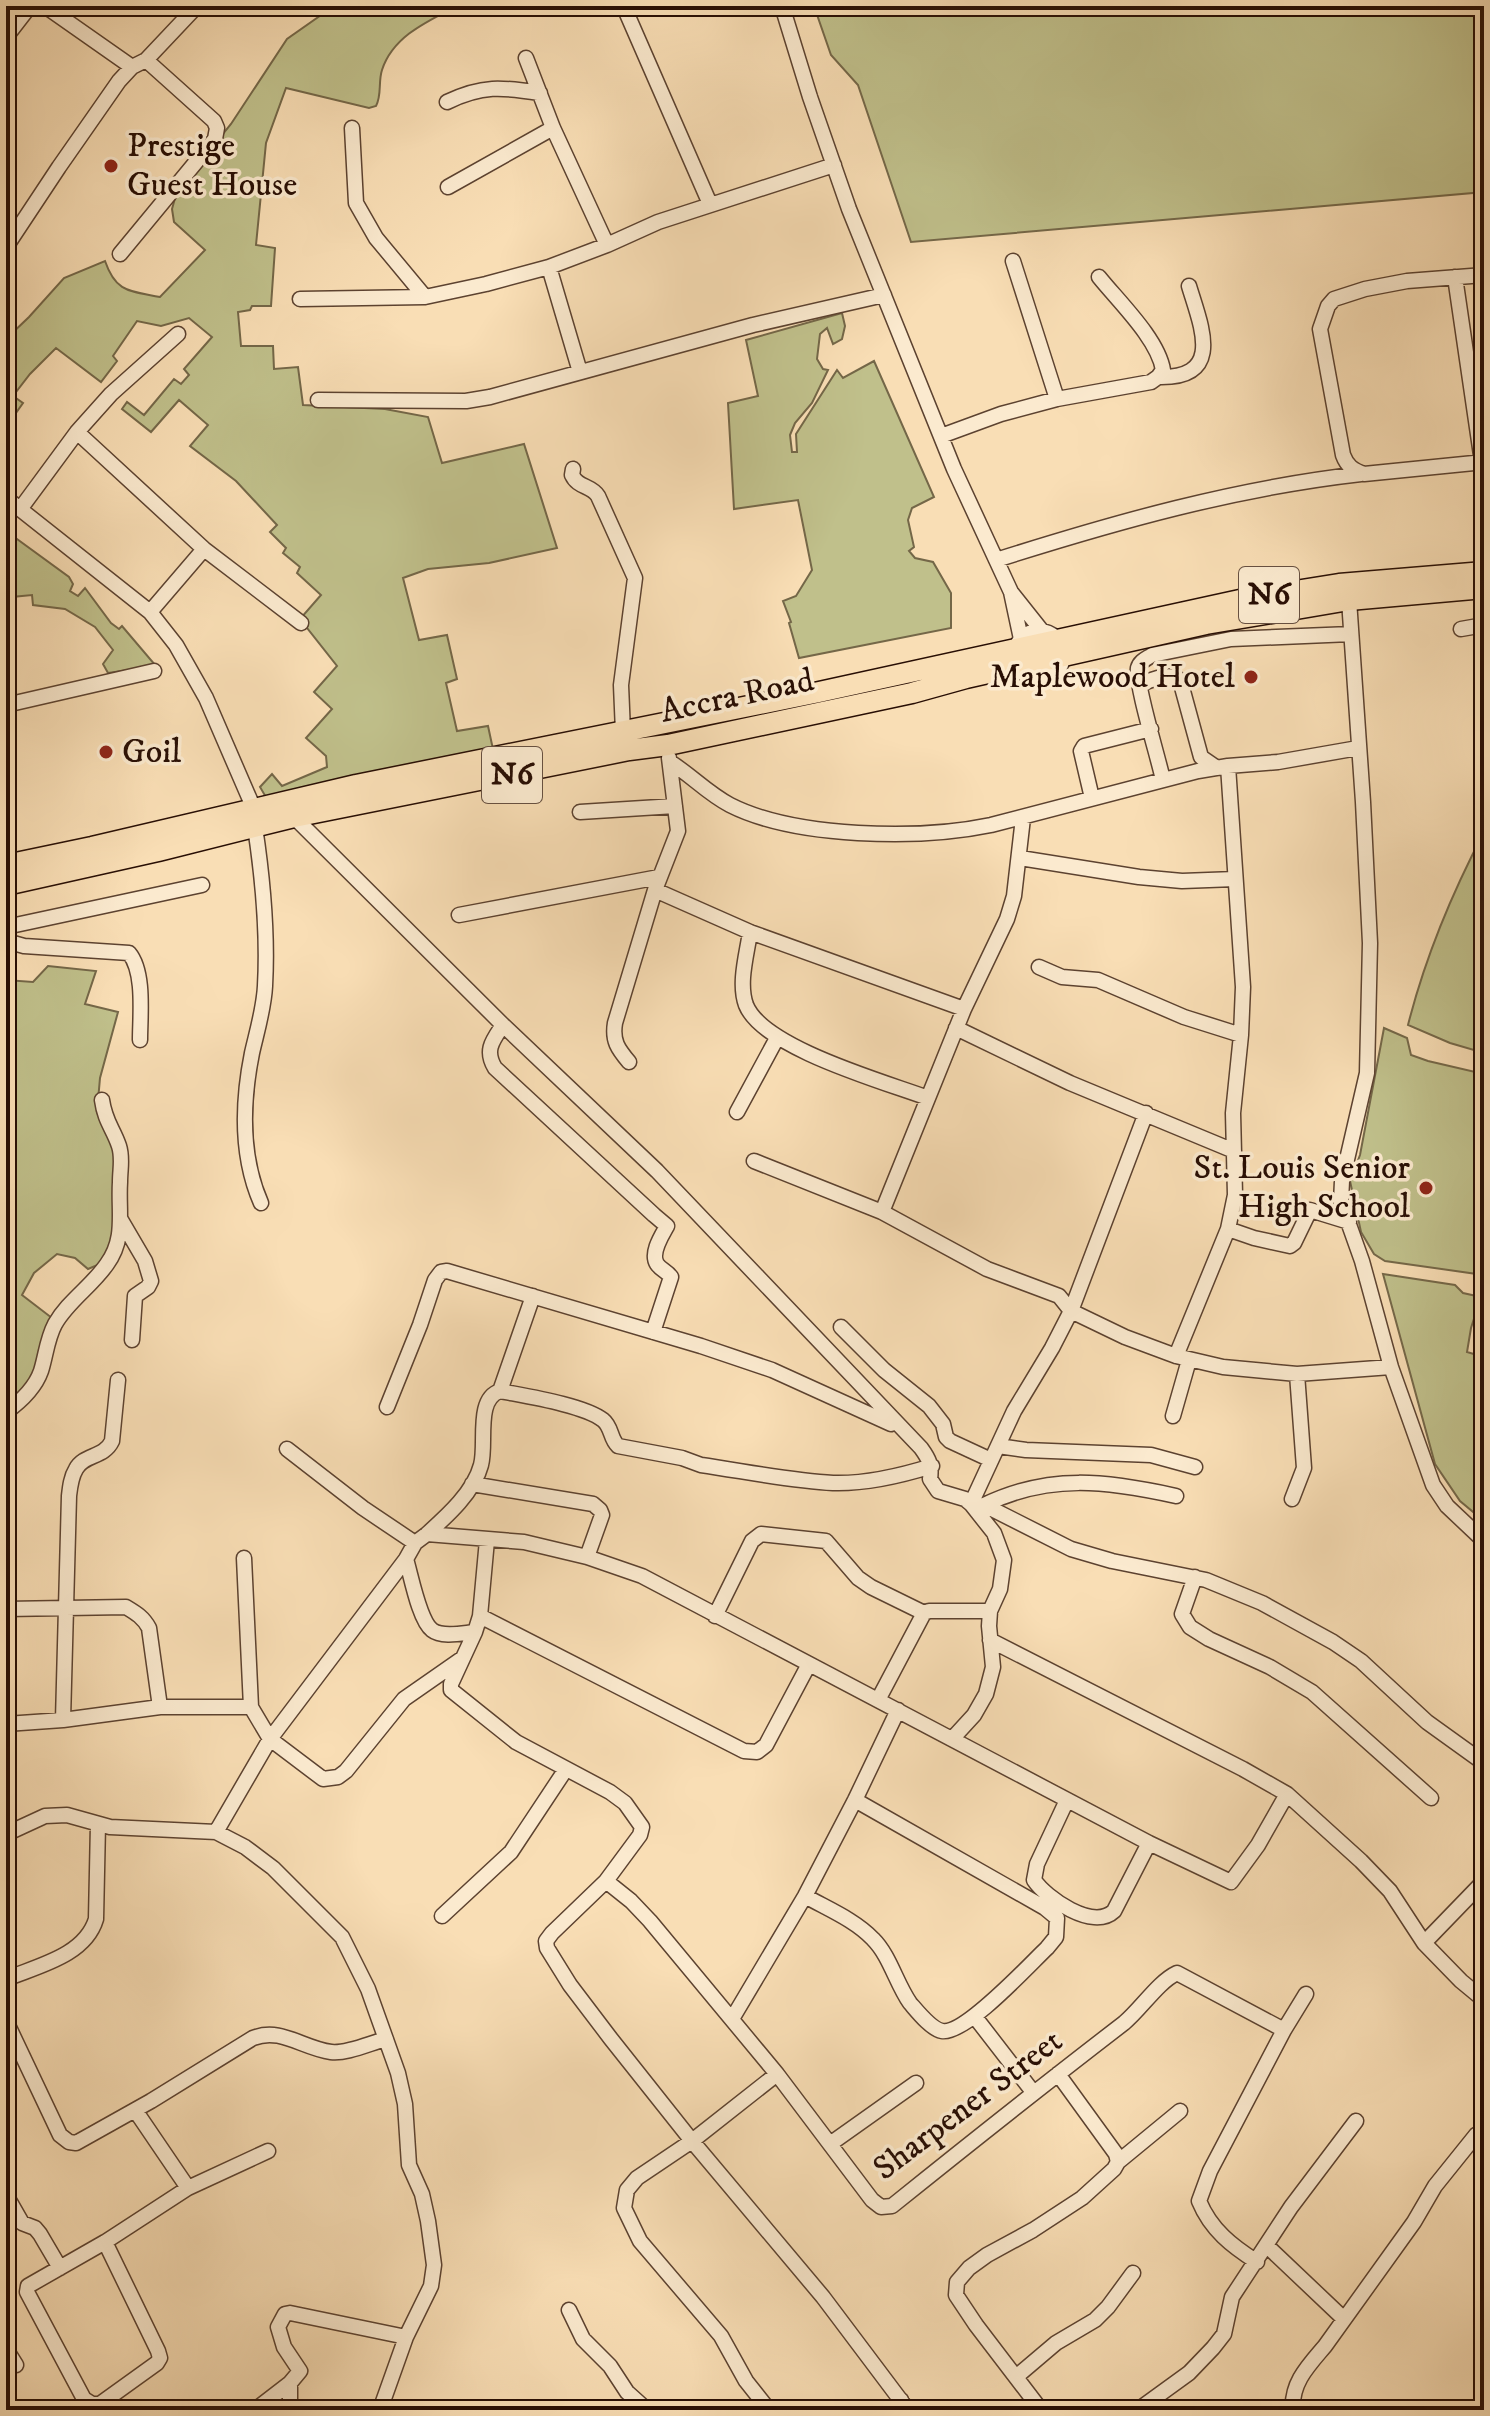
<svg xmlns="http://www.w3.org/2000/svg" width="1490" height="2416" font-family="'IM FELL DW Pica',serif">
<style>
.green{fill:#c0c08b;stroke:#746748;stroke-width:2}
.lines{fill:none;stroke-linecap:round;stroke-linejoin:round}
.minor-casing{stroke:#5c4230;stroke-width:17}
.highway-casing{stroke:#280e04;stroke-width:23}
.minor{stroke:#fbeacf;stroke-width:14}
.highway{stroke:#f9deb5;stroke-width:20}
.poi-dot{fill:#8f2418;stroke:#fbeacf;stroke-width:3}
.labels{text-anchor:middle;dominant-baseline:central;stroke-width:7;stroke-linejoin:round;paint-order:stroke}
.shield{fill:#fbeacf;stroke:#675041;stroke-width:2}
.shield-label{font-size:32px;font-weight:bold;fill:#280e04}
.poi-label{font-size:34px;fill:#280e04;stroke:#fbeacf;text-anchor:start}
.street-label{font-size:34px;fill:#280e04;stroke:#fbeacf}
</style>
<rect width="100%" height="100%" fill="#f9deb5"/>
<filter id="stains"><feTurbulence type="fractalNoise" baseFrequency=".0025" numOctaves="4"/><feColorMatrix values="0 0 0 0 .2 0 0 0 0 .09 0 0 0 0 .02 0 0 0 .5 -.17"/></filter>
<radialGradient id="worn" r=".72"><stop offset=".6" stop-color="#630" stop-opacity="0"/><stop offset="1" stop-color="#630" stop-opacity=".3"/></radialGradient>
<path class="green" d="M 334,6 L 457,6 C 428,21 393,36 382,70 C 378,82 382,95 376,106 L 369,108 L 286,88 L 266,143 L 256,245 L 275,248 L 271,306 L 252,306 L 250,310 L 238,312 L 241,346 L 273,346 L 274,369 L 298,367 L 303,405 L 385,409 L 428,417 L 442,463 L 524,444 L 557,548 L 489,563 L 428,569 L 403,578 L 419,640 L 447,635 L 457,679 L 446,683 L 457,731 L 488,726 L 494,754 L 267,799 L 260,787 L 272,774 L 282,786 L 327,767 L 326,756 L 306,738 L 332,709 L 314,692 L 337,666 L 300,619 L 321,595 L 297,573 L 300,567 L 283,553 L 286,548 L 270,532 L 277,525 L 236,481 L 190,446 L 208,425 L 179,400 L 151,432 L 122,409 L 127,402 L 144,415 L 174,379 L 181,384 L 189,375 L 184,369 L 212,337 L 189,318 L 161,326 L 137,321 L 113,356 L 117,361 L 101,382 L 56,348 L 30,374 L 13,396 L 23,403 L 6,427 L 6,339 L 29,317 L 64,278 L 105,261 C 116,293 130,291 160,297 L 205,250 L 174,222 L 172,209 L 177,191 L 231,124 L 287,39 Z
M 814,6 L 1484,6 L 1484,192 L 911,242 L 858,85 L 831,55 Z
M 842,313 L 845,326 L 842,339 L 833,344 L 827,328 L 820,334 L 817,359 L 823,369 L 828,370 L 812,403 L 795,423 L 790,435 L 792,452 L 797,452 L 796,434 L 837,370 L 843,378 L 874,361 L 934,497 L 912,508 L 908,520 L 914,547 L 909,551 L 915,558 L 933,562 L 951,593 L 951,628 L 799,658 L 789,623 L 791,622 L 783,601 L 796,596 L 812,570 L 798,500 L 734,509 L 728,403 L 758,396 L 746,340 Z
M 6,531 L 69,577 L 73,584 L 70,591 L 78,596 L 85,588 L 111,623 L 119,629 L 122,626 L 156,666 L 108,673 L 103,664 L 113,650 L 95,627 L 65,609 L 33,605 L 32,595 L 12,597 L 13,609 L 6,610 Z
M 1484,832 L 1484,1053 L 1450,1043 L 1408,1025 C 1425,958 1452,893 1484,832 Z
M 48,966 L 96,971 L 85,1004 L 118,1012 L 100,1078 L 97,1112 L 115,1149 L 114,1249 L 100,1264 L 88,1269 L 75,1258 L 57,1254 L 34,1273 L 22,1295 L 52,1318 L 34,1371 L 28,1385 L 6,1405 L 6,980 L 33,982 Z
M 1384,1028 L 1407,1038 L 1411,1055 L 1428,1061 L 1484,1074 L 1484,1275 L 1385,1261 L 1374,1254 L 1361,1232 L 1350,1181 L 1360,1155 Z
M 1383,1274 L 1455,1285 L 1463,1293 L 1481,1297 L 1471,1328 L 1467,1352 L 1484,1357 L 1484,1521 L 1460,1501 L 1435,1464 Z"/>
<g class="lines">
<g class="minor-casing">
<path id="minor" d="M 45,6 L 132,67
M 782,6 L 810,97 L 849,209 L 954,469 L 1011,592 L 1021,639
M 624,7 L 710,204
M 6,37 L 30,6
M 526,58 L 553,128 L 607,245
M 447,102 C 482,85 502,87 540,93
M 352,128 L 356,203 L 376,238 L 425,297
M 448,187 L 553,128
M 6,247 L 59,167 L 119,81 L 132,67 L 146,60 L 197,6
M 120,254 L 215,139 L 217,128 L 214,121 L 146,60
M 1013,261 L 1057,399
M 549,267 L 580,372
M 1484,275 L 1407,281 L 1365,289 L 1334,299 L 1328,306 L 1320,329 L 1343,455 C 1347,466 1353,470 1364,474 L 1484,462
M 1455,277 L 1482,462
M 300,299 L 425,297 L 486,284 L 549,267 L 607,245 L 658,222 L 834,165
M 1158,377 C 1225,379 1201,326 1189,286
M 318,400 L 466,401 L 490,397 L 753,325 L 884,295
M 77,432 L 204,549 L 301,623
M 941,436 L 1001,414 L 1057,399 L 1151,382 L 1158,377 L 1163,370 C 1158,339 1119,302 1099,277
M 573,469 L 572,475 C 578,488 591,485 598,496 L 635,578 L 621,685 L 623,732
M 6,498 L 150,612 L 176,645 L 206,698 L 254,809
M 21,508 L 77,432 L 111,394 L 178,334
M 996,560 C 1116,522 1236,488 1361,474
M 1011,592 L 1042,631
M 1349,600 L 1363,802 L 1370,943 L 1367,1073 L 1342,1181 L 1341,1202 L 1362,1261 L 1391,1367 L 1433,1485 L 1447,1506 L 1484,1541
M 150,612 L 204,549
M 1461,629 L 1484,625
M1015 655a24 24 0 1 1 48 0a24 24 0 1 1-48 0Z
M 1140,684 C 1153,680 1168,671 1180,680 L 1201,757 L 1217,768
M 6,705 L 154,671
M 670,762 C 691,775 707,793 730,805 C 795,838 919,840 991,825 L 1198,771 L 1228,766 L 1278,762 L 1358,748
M 1163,780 C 1159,760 1135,683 1138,668 C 1140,661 1146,659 1152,655 L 1231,639 L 1351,634
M 1092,798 L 1081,751 L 1084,746 L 1151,729
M 580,812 L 675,806
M 294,817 L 503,1025 L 657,1171 L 921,1448 C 929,1459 932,1465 930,1479 L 938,1491 L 965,1499 L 971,1504 L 994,1533 L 1004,1560 L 1000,1589 L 990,1611 L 989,1626 L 993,1667 L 986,1694 L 974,1715 L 952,1739
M 255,827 C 263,880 268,932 265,986 C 264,1008 257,1031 252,1053 C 242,1103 240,1155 261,1203
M 1020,858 L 1139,877 L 1182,881 L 1235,879
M 655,890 L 750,932 L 964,1009
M 459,915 L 659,877
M 6,927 L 202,885
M 750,932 C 747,954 738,983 746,1005 C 763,1048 885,1082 928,1098
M 6,941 L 24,946 L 129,953 C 145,972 140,1016 140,1040
M 1039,967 L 1062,977 L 1098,980 L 1184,1017 L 1241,1035
M 503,1025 C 493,1040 484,1050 495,1068 L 654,1215 L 667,1226 C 662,1235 650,1253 657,1264 C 661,1270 667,1271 671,1277 L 653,1332
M 956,1028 L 1070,1083 L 1234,1151
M 629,1062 C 618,1049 612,1041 615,1023 L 655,890 L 678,831 L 669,758
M 737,1112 L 777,1038
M 754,1161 L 882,1212 L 987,1269 L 1059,1296 L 1071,1311 L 1125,1337 L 1176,1356 L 1223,1367 L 1297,1374 L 1391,1367
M 882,1212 L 964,1009 L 1007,919 L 1014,896 L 1023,818
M 121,1220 L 145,1261 L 151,1281 L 148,1287 L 135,1296 L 132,1340
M 1228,1229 L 1254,1238 L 1290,1246 L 1294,1243 L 1310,1210 L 1349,1222
M 841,1327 L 884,1370 L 929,1406 L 943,1424 L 946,1437 L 950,1441 L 991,1460
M 1176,1356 L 1228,1229 L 1235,1195 L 1233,1113 L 1241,1035 L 1243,987 L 1228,766
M 500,1391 L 533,1296
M 387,1407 L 420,1325 L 435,1280 L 441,1272 L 447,1271 L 701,1346 L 772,1370 L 891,1424
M 6,1412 C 20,1402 35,1388 41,1371 C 46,1355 47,1339 55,1324 C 68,1301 92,1286 107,1264 C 126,1238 118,1212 120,1182 C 120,1169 123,1158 119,1146 C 113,1128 105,1122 102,1100
M 1173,1416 L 1189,1360
M 998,1446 L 1026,1450 L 1151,1455 L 1195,1467
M 287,1449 L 363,1508 L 415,1543
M 472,1484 L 593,1504 L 600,1510 L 602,1515 L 587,1557
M 1292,1499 L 1304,1468 L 1297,1374
M 971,1504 L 1014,1411 L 1052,1348 L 1071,1311 L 1146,1113
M 984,1505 C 1050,1473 1107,1481 1176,1496
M 975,1508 L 984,1505 L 1071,1549 L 1112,1561 L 1206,1580 L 1262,1603 L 1333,1642 L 1361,1661 L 1427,1722 L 1484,1763
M 427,1534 C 447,1516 474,1492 481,1465 C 487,1444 475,1399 500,1391 C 525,1396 584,1405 603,1420 C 612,1427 610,1439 618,1446 L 682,1458 L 701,1465 C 743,1471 791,1481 833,1483 C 866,1484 900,1476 932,1466
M 487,1540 L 480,1616 L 475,1632 L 451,1684 L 451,1690 L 516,1742 L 610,1792 L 625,1803 L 642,1827 L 640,1835 L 606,1881 L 552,1933 L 546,1941 L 547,1948 L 570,1985 L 611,2039 L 692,2141 L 823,2297 L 908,2410
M 244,1558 L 251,1707 L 270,1739 L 323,1779 L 338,1777 L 346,1771 L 404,1699 L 460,1660
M 406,1559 C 411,1575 419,1620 432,1630 C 442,1638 463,1633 475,1632
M 1195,1577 L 1182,1614 L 1190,1627 L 1209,1639 L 1270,1667 L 1312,1692 L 1431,1798
M 6,1609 L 126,1607 C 136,1613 143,1617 149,1628 L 160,1707
M 480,1616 L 744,1751 L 757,1752 L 766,1745 L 809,1664
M 715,1616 L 752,1541 L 761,1534 L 826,1541 L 858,1578 L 871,1587 L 924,1613
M 990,1640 L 1243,1769 L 1287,1794 L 1361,1861 L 1390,1891 L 1424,1943 L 1461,1981 L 1484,2000
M 878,1700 L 924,1613 L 929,1611 L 990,1611
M 63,1720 L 69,1496 C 70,1487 71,1477 76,1469 C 84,1454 104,1458 112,1441 L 118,1380
M 6,1724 L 63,1720 L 160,1707 L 251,1707
M 1067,1800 L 1037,1864 L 1034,1880 C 1046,1898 1093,1931 1114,1911 L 1149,1843
M 216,1832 L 270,1739 L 406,1559 L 415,1543 L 427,1534 L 524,1542 L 587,1557 L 642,1576 L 1149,1843 L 1231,1882 L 1258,1845 L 1287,1794
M 6,1834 L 45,1816 L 67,1815 L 110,1827 L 216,1832 L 245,1847 L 273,1868 L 342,1937 L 368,1989 L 398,2073 L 405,2104 L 409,2165 L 422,2194 L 428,2221 L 434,2265 L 431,2286 L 406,2337 L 380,2410
M 606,1881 L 631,1901 L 650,1921 L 777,2074 L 872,2200 L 881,2207 L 892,2206 C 969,2144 1046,2083 1124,2023 C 1141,2009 1158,1982 1177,1973 L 1284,2030
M 805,1896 C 828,1909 855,1920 873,1939 C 890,1956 896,1983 910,2003 C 917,2011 931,2029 942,2031 C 965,2035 1029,1965 1047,1948 L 1056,1937 L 1057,1918 L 1045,1908 L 855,1800
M 442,1916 L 511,1852 L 566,1769
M 1424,1943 L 1484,1881
M 6,1979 C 37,1966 85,1956 96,1919 L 98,1824
M 975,2017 L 1033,2092
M 732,2019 L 805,1896 L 855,1800 L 898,1710
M 6,2021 L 60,2135 L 69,2142 L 76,2143 L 151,2101 L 253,2038 C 281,2027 302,2048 331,2052 C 347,2054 370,2043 386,2039
M 135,2110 L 188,2188
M 830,2144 L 916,2083
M 1118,2162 L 1180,2111
M 6,2195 L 22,2223 L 35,2228 L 40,2234 L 60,2268
M 105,2242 L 158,2351 L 160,2358 L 157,2363 L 100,2404 L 92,2404 L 84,2399 L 27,2292 L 28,2286 L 105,2242 L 188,2188 L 268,2151
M 1266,2245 L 1344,2319
M 1257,2262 C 1232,2246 1211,2230 1199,2201 L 1210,2171 L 1284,2030 L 1306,1994
M 569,2310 L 583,2339 L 610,2366 L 627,2392 L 647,2410
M 6,2349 L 16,2365
M 1016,2377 L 1056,2343 L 1095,2320 L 1108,2307 L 1133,2273
M 290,2383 L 290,2410
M 255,2410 L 290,2383 L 300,2371 L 284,2347 L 278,2327 L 285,2314 L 290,2313 L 406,2337
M 769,2410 L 746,2381 L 721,2336 L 640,2241 L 624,2208 L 627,2190 L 637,2178 L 692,2141 L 777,2074
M 888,2410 L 901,2400
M 1041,2410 L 976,2325 L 956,2295 L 957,2282 L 969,2268 L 987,2255 L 1033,2230 L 1082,2198 L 1114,2169 L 1118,2162 L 1116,2154 L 1058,2074
M 1138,2410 L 1189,2373 L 1213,2348 L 1224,2334 L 1232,2297 L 1291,2207 L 1356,2121
M 1293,2410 C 1291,2383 1308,2366 1325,2346 L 1414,2222 L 1435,2186 L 1476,2135 L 1484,2130"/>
</g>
<g class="highway-casing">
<path id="highway" d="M 6,865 L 92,847 L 356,785 L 819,692 L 1240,600 L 1339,584 L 1484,572
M 6,885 L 158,851 L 294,817 L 629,750 L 668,745 L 912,693 L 966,678 L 1206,624 L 1349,600 L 1484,588"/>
</g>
<use href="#minor" class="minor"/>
<use href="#highway" class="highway"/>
</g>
<g class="poi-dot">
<circle cx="111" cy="166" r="8"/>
<circle cx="1251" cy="677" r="8"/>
<circle cx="106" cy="752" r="8"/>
<circle cx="1426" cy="1188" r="8"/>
</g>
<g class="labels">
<g class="shield">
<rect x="1239" y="567" width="60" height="56" rx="6"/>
<rect x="482" y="747" width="60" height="56" rx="6"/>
</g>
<g class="shield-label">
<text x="1269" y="595">N6</text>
<text x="512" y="775">N6</text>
</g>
<g class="poi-label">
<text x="127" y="146">Prestige<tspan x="127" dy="39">Guest House</tspan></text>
<text x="1235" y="677" text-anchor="end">Maplewood Hotel</text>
<text x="122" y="752">Goil</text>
<text x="1410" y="1168" text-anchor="end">St. Louis Senior<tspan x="1410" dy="39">High School</tspan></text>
</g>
<g class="street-label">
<text transform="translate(737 696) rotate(-12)">Accra Road</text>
<text transform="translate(968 2105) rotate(-37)">Sharpener Street</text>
</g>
</g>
<rect width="1490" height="2416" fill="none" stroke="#f9deb5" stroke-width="32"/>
<rect x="8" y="8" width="1474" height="2400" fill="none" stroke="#280e04" stroke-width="4"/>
<rect x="16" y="16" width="1458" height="2384" fill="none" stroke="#280e04" stroke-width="2"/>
<rect width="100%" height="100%" filter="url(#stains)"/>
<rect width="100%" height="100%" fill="url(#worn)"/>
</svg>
